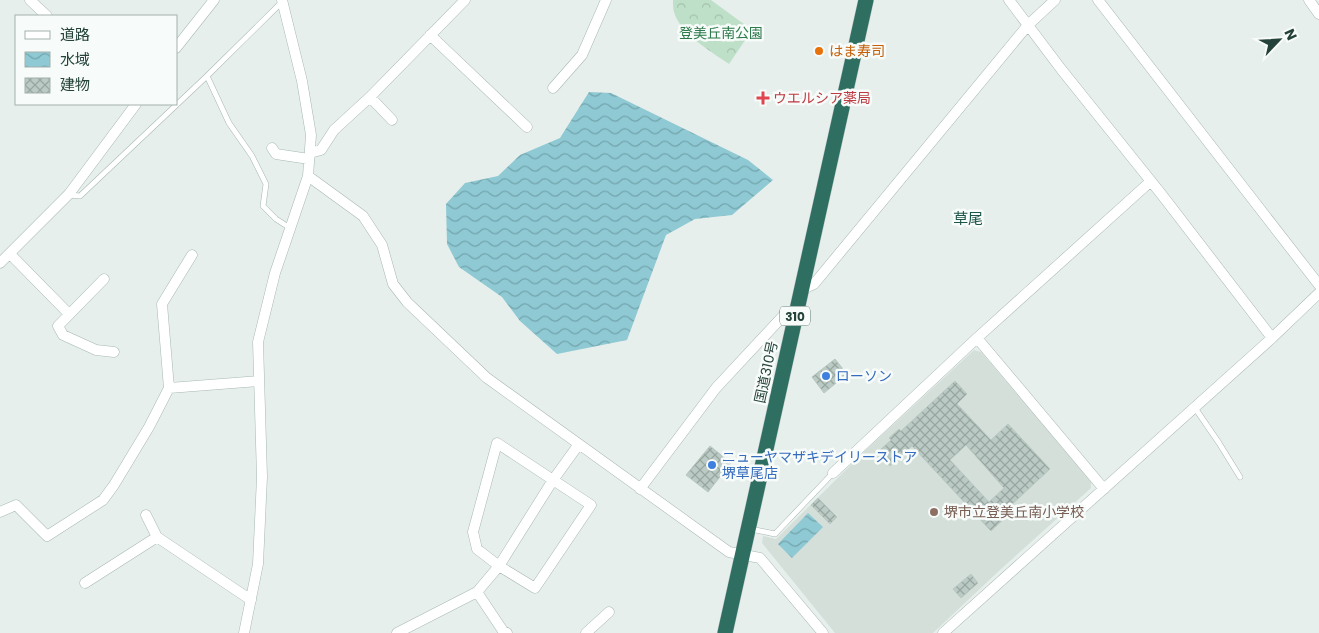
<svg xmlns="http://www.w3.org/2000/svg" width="1319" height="633" font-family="Poppins,'Noto Sans JP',sans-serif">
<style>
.built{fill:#d4dfda}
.park{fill:url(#park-crowns)}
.water{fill:url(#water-waves)}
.building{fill:url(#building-cross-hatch);stroke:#b8c9c2;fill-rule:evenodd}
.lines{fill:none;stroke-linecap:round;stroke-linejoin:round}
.lane-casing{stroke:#a8b8b2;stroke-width:6}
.street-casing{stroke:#a8b8b2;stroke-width:11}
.highway-casing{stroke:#c2cac8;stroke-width:16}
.lane{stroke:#fff;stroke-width:5}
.street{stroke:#fff;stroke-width:10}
.highway{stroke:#2f6f62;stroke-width:15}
.food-dot{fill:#e8710a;stroke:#f7fbf9;stroke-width:2}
.health-dot{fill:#e0444e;stroke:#f7fbf9;stroke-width:2}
.shop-dot{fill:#3f7fe0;stroke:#f7fbf9;stroke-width:2}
.education-dot{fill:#8d6e63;stroke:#f7fbf9;stroke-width:2}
.labels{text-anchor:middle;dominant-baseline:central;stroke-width:5;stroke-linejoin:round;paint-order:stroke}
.shield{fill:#f7fbf9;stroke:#637a73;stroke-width:1}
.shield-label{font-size:12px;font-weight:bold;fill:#24423a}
.park-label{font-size:14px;fill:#2d7a4b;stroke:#f7fbf9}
.food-label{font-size:14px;fill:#c56008;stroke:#f7fbf9;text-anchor:start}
.health-label{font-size:14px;fill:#be3a42;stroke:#f7fbf9;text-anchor:start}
.street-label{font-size:14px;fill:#24423a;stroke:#f7fbf9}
.shop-label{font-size:14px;fill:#366cbe;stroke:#f7fbf9;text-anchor:start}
.education-label{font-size:14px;fill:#785e54;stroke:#f7fbf9;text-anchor:start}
.neighbourhood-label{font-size:15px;fill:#1f5548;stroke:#f7fbf9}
</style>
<defs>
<pattern id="park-crowns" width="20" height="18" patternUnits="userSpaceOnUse" patternTransform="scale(1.25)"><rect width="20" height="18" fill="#bfe0c8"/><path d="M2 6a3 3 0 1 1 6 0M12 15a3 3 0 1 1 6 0" fill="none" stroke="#a4c1ad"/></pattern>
<pattern id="water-waves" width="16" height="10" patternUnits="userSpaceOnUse" patternTransform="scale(1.25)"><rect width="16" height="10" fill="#8ec9d4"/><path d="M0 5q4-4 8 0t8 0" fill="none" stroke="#74a5ad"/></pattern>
<pattern id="building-cross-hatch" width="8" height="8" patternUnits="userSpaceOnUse" patternTransform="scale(1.25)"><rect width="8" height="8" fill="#bbcac4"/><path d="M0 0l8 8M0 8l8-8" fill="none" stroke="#98a6a0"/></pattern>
</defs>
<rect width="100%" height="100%" fill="#e6efeb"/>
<path class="built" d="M 974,350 L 981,352 L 1091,481 L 1091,488 L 1001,569 L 933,633 L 835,633 L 762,543 L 763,536 L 776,539 L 866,450 Z"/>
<path class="park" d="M 673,0 L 711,0 L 752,30 L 729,64 C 712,52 680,34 674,12 C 673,9 673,4 673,0 Z"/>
<path class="water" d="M 589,92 L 611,93 L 748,160 L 773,180 L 732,215 L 695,219 L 666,235 L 627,340 L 557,354 L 520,321 L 502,297 L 459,267 L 447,244 L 446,204 L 465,183 L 498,176 L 520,155 L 560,138 Z
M 808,513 L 823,527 L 792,558 L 778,544 Z"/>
<path class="building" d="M 835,359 L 847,374 L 824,393 L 812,377 Z
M 955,381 L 967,394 L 957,404 L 991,440 L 1008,424 L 1050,469 L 1006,510 L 1009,514 L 991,531 L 912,446 L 890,466 L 878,452 L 891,440 L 889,438 L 899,429 L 901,431 ZM 966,445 L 1004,488 L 989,502 L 950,460 Z
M 710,446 L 731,463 L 708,492 L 686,475 Z
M 818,498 L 837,517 L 830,524 L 811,505 Z
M 971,574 L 978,583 L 961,598 L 953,589 Z"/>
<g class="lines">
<g class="lane-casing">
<path id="lane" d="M 282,2 L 207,76 L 229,123 L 252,156 L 266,184 L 263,206 L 276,219 L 290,228
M 69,195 L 80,196 L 207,76
M 1195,408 L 1219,443 L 1240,477
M 751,529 L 775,534 L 833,473"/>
</g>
<g class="street-casing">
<path id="street" d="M 30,0 L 47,16
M 1009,0 L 1061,69 L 1162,195 L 1272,338
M 1098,0 L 1319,285
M 1309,0 L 1319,14
M 430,35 L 527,127
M 176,48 L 214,0
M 553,88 L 582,55 L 606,0
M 370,97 L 392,120
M 272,148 L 276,154 L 309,159
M 310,153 L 321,150 L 334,130 L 370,97 L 465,0
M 308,176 L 363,216 L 382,245 L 393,284 L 407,302 L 487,378 L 729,552 L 760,558 L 823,633
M 10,254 L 69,314
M 0,263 L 69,194 L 136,104
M 104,279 L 58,326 L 63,335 L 96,350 L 114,352
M 801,290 L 814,284 L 1028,25 L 1055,0
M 977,338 L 1151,181
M 169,388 L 259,381
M 497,443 L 591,505 L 535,588 L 499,566 L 477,549 L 473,532 Z
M 833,473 L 977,338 L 1104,489
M 640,489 L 716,388 L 783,316 L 797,309
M 0,512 L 16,505 L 47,536 L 103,500 L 114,485 L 149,427 L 169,388 L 162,304 L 192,255
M 146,515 L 157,537 L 251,600
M 85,583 L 157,537
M 477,592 L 503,631 L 507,633
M 244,633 L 258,564 L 262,477 L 258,342 L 275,273 L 308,176 L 311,135 L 302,81 L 282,0
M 397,633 L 477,592 L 499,566 L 553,480 L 579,444
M 586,633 L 609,612
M 943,633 L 1272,338 L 1319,293"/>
</g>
<g class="highway-casing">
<path id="highway" d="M 725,633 L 866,0"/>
</g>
<use href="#lane" class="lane"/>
<use href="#street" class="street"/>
<use href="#highway" class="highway"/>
</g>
<circle class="food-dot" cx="819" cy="51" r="5"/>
<path class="health-dot" d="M760.5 90.5h5v5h5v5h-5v5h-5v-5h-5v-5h5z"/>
<g class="shop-dot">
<circle cx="826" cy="376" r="5"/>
<circle cx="712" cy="465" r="5"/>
</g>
<circle class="education-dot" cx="934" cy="512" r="5"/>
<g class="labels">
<rect class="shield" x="780" y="306.5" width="30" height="19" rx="4"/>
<g class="shield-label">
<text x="795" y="316">310</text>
</g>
<g class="park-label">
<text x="721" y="33">登美丘南公園</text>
</g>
<g class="food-label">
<text x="829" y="51">はま寿司</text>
</g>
<g class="health-label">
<text x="773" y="98">ウエルシア薬局</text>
</g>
<g class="street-label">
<text transform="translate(766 372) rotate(-78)">国道310号</text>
</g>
<g class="shop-label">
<text x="836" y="376">ローソン</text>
<text x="722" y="457">ニューヤマザキデイリーストア<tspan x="722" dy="16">堺草尾店</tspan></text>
</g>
<g class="education-label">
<text x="944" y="512">堺市立登美丘南小学校</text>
</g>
<g class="neighbourhood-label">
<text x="968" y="218">草尾</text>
</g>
</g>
<rect x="15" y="15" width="162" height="90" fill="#f7fbf9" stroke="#a3b1ad"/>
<rect x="25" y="31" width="25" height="8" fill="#ffffff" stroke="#a3b1ad"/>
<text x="60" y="40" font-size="15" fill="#24423a">道路</text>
<rect x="25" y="52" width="25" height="15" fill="url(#water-waves)" stroke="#a3b1ad"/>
<text x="60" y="65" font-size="15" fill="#24423a">水域</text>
<rect x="25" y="78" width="25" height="15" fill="url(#building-cross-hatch)" stroke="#a3b1ad"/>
<text x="60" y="90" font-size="15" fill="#24423a">建物</text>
<g transform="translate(1279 40) rotate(65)" stroke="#f7fbf9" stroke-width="4" paint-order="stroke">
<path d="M0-4L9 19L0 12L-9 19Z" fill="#24423a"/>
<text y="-8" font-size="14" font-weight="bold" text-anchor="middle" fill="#24423a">N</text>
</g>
</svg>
